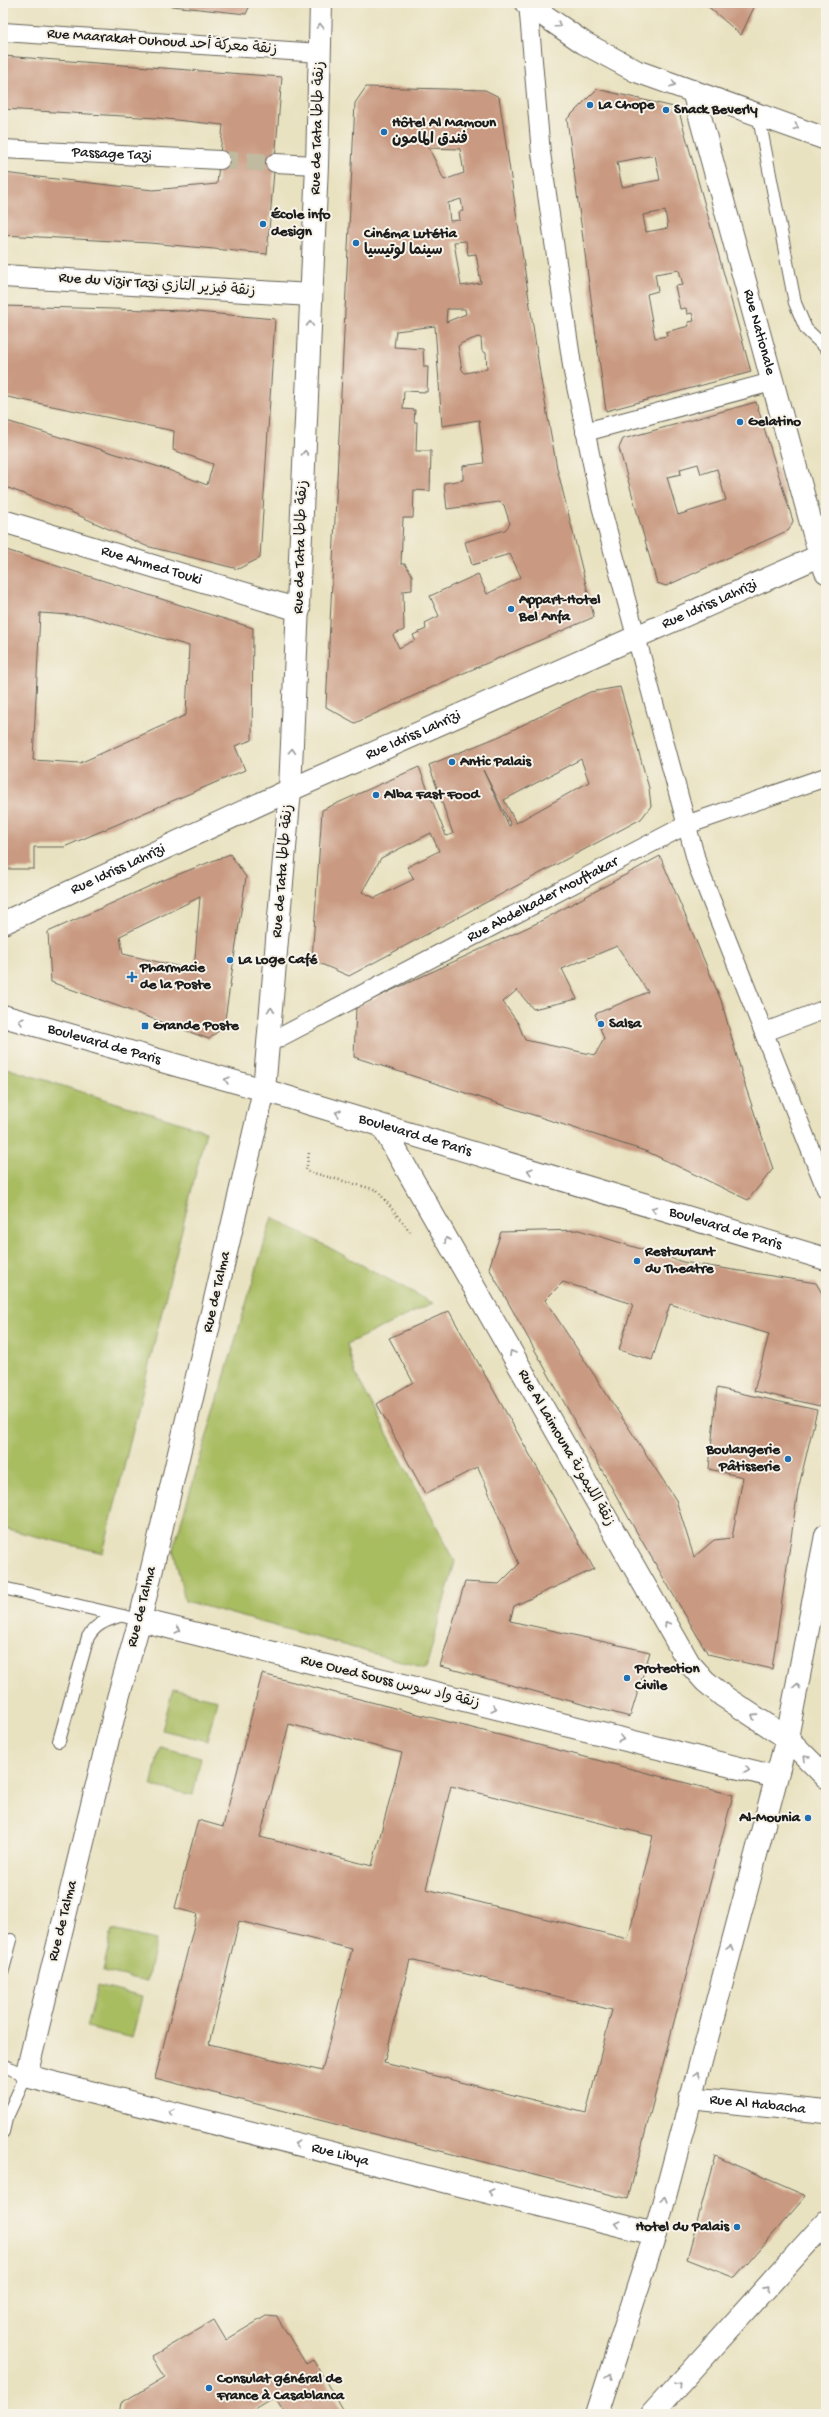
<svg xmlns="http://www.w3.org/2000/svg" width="829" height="2417" font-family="'Gochi Hand','Playpen Sans Arabic',sans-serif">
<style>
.green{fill:#a8bc61;stroke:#626c3e}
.building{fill:#c99a81;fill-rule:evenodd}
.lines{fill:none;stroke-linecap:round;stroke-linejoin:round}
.pedestrian-tunnel{stroke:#c0baa0;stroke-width:18;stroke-dasharray:18 9;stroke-linecap:butt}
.service-casing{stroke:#646156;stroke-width:14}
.pedestrian-casing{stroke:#646156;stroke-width:20}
.minor-casing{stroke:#646156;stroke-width:24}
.secondary-casing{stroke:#646156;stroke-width:24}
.path{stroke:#646156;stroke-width:2.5;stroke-dasharray:1 3;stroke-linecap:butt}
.service{stroke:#fff;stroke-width:12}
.pedestrian{stroke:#fff;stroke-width:18}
.minor{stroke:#fff;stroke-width:22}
.secondary{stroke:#fff;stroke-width:22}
.oneway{stroke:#999}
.poi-dot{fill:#1f6fb2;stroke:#f7f3e8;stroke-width:1.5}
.labels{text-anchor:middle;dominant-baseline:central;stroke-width:4;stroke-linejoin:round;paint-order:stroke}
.street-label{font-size:15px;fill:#1c1c1c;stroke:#f7f3e8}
.poi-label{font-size:15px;font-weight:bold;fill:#1c1c1c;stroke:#f7f3e8;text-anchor:start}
</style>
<rect width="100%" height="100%" fill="#f7f3e8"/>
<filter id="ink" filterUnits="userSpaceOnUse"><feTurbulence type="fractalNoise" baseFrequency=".025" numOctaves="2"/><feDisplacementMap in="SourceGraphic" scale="8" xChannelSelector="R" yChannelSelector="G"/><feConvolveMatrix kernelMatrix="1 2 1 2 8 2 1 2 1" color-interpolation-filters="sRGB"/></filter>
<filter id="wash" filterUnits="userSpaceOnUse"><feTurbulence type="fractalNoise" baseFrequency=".012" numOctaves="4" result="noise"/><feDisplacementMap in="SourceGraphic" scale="16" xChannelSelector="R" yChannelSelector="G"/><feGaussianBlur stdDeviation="0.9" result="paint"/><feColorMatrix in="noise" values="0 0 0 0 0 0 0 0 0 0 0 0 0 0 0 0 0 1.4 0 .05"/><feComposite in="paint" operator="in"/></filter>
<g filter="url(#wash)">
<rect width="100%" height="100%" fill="#e9e2c1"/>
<path class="green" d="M 3,1067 L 206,1131 L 103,1553 L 3,1528 Z
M 272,1217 L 433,1303 L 347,1344 L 355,1373 L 455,1561 L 426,1668 L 185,1601 L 173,1549 Z
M 173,1689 L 217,1700 L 207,1741 L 162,1730 Z
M 160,1747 L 201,1757 L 193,1795 L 151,1786 Z
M 112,1930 L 156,1940 L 147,1981 L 103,1971 Z
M 98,1986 L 142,1997 L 132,2038 L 87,2027 Z"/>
<g id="blocks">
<path class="building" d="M 144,3 L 251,3 L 246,14 Z
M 704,3 L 756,3 L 741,35 Z
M 3,56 L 282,77 L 267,254 L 150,243 L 3,235 L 3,173 L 153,190 L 217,184 L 223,125 L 157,118 L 3,109 Z
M 366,87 L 485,90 L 499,97 L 541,380 L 557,468 L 594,617 L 450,679 L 355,723 L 326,707 L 355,103 ZM 429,148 L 460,149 L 464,173 L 444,180 ZM 461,199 L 463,211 L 459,212 L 460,220 L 450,221 L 448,203 ZM 466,241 L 468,255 L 476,254 L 481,283 L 461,286 L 454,242 ZM 447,309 L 465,309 L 466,314 L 446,322 ZM 435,326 L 442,426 L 479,420 L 484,463 L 463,466 L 463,480 L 444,483 L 447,509 L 499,502 L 504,505 L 510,524 L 505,530 L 465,542 L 472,565 L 510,554 L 521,577 L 487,594 L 478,574 L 430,596 L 439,616 L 425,623 L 426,629 L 413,635 L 415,640 L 399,648 L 393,635 L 404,630 L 403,591 L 412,590 L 412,575 L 405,564 L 401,564 L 403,518 L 413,518 L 414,490 L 430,491 L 431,451 L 416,451 L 417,422 L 414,422 L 415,410 L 403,409 L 404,391 L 427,392 L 428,367 L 424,367 L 423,349 L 394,347 L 396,331 ZM 478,337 L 481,338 L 482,351 L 486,353 L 487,369 L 465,373 L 462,370 L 458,346 L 462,343 Z
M 597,89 L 678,108 L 751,372 L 606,411 L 567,119 ZM 655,155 L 660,180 L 622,187 L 617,162 ZM 665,211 L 668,228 L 646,232 L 643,215 ZM 679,270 L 683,285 L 675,286 L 680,309 L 686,308 L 687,314 L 692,313 L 694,321 L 688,322 L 689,326 L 666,332 L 667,336 L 655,338 L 647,294 L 658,291 L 655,274 Z
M 3,306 L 185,311 L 275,319 L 260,558 L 238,569 L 146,546 L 69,511 L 3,486 L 3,420 L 166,469 L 207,485 L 213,464 L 173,450 L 174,431 L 3,396 Z
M 756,402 L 793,521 L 789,530 L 666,586 L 657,583 L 619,448 L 623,439 ZM 698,464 L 701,474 L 717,469 L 726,500 L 678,515 L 667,477 L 681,474 L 680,469 Z
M 3,549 L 253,628 L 252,740 L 235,746 L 245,770 L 64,847 L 34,847 L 34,869 L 3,869 ZM 40,613 L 86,616 L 189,646 L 186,715 L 80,763 L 33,760 Z
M 620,687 L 649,788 L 651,806 L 641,819 L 349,976 L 312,960 L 322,810 L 419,767 L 446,836 L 453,834 L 429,765 L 500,736 L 590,692 ZM 581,759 L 589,782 L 516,823 L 504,800 ZM 483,770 L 511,825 L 509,826 ZM 431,833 L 439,851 L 407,867 L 414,879 L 375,898 L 362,892 L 381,858 Z
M 230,854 L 246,877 L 224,1026 L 209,1039 L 51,982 L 48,932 L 159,882 ZM 200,897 L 194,970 L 123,954 L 120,936 Z
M 660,856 L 721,1000 L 745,1085 L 773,1169 L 748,1200 L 648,1152 L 354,1057 L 356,1007 L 537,923 ZM 617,946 L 648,992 L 595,1014 L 604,1039 L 595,1055 L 525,1040 L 518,1023 L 503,1002 L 517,990 L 533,1009 L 577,999 L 562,969 Z
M 579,1230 L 683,1262 L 816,1283 L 826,1300 L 826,1380 L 820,1406 L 754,1391 L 769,1334 L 670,1304 L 652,1360 L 619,1350 L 633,1304 L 563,1282 L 545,1300 L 676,1500 L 694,1557 L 714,1540 L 732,1538 L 743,1477 L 709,1469 L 717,1388 L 817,1410 L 798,1490 L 772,1669 L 708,1654 L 632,1524 L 489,1268 L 501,1232 Z
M 449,1311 L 594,1569 L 514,1606 L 510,1621 L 650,1652 L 630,1717 L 440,1666 L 465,1582 L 499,1584 L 519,1564 L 478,1467 L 425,1494 L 377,1404 L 413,1382 L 389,1338 Z
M 262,1674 L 733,1795 L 628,2199 L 155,2078 L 197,1914 L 175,1908 L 198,1820 L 223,1827 ZM 289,1724 L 402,1753 L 372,1866 L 260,1837 ZM 451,1786 L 653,1836 L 628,1939 L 426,1889 ZM 239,1921 L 352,1949 L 322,2071 L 209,2044 ZM 410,1960 L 612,2010 L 586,2113 L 384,2063 Z
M 715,2156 L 806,2196 L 735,2278 L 687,2259 Z
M 266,2316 L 277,2317 L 306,2364 L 313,2360 L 345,2414 L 285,2414 L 275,2398 L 255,2410 L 257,2414 L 119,2414 L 121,2403 L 165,2377 L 152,2356 L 214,2320 L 226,2340 Z"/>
</g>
</g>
<g filter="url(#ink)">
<use href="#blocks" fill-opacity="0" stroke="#646156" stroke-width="1"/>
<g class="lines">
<path class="pedestrian-tunnel" d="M 220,160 L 275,163"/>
<g class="service-casing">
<path id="service" d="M 758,113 L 795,303 L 806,329 L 826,348
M 3,1588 L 140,1620
M 59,1741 L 88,1637 C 96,1624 105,1621 119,1616
M 3,1970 L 11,1940
M 3,2065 L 26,2076 L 6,2119 L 3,2132"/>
</g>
<g class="pedestrian-casing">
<g id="pedestrian">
<path d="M 528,3 L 541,153 L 573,372 L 601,506 L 698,867 L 826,1189"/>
<path d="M 3,32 L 320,53"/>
<path id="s1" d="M 3,149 L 220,160"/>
<path d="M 275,163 L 317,165"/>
<path d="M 585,432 L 772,382"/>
<path d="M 765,1032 L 826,1009"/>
<path id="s2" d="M 269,1043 L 686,825 L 826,777"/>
</g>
</g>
<g class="minor-casing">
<g id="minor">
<path id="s3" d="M 321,3 L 317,165 L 290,790 L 264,1090 L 140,1620 L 118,1698 L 26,2076 L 655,2234"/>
<path d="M 526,3 L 584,43 L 636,71 L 826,139"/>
<path id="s4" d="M 693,91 L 820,556 L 826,572"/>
<path d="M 3,276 L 311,295"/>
<path id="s5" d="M 3,521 L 299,610"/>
<path id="s6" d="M 3,923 L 290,790 L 826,553"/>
<path d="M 382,1126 L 689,1663 L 705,1681 L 723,1696 L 787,1738 L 826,1777"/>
<path d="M 140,1620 L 776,1777"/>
<path id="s7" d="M 690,2098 L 826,2112"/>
<path d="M 597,2414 L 655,2234 L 787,1738 L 826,1535"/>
<path d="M 652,2414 L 826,2222"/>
</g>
</g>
<g class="secondary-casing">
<g id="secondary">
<path id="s8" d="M 3,1016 L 264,1090 L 826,1259"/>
</g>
</g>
<path class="path" d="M 309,1153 L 306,1171 L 377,1190 L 411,1233"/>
<use href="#service" class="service"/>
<use href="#pedestrian" class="pedestrian"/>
<use href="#minor" class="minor"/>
<use href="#secondary" class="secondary"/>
</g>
<defs><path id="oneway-chevron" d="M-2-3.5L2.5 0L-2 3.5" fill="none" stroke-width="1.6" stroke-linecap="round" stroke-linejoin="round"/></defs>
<g class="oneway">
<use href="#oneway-chevron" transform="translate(558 25) rotate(35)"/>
<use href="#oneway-chevron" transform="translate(320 26) rotate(-90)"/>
<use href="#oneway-chevron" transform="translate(673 84) rotate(19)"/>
<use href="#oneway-chevron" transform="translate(796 127) rotate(21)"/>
<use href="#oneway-chevron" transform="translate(310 324) rotate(-88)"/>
<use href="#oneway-chevron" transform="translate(305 453) rotate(-88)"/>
<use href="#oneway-chevron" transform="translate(292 751) rotate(-87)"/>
<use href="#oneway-chevron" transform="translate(271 1010) rotate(-85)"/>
<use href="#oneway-chevron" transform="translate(21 1021) rotate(-164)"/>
<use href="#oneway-chevron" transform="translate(227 1080) rotate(-164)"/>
<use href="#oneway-chevron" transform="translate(338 1113) rotate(-163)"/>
<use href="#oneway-chevron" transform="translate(530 1171) rotate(-163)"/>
<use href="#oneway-chevron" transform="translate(654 1209) rotate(-163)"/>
<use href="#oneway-chevron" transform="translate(447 1240) rotate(-120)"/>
<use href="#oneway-chevron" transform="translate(512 1353) rotate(-120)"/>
<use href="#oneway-chevron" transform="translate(667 1624) rotate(-120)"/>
<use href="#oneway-chevron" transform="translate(178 1630) rotate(14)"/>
<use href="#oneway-chevron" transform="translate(797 1686) rotate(-79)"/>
<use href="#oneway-chevron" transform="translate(494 1708) rotate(14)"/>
<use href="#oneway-chevron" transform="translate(754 1716) rotate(-147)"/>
<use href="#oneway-chevron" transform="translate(621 1739) rotate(14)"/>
<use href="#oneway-chevron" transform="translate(806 1758) rotate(-135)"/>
<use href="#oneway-chevron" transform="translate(747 1770) rotate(14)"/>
<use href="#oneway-chevron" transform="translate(730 1948) rotate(-75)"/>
<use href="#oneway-chevron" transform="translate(697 2074) rotate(-75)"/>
<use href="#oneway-chevron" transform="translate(171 2112) rotate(-166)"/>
<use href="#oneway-chevron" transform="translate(297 2144) rotate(-166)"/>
<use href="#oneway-chevron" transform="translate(491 2192) rotate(-166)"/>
<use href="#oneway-chevron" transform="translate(664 2199) rotate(-75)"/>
<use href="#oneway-chevron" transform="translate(617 2224) rotate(-166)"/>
<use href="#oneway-chevron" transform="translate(766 2289) rotate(-48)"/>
<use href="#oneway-chevron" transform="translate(609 2377) rotate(-72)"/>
<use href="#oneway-chevron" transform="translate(678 2385) rotate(-48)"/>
</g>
</g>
<g class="poi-dot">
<circle cx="590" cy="105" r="4"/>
<circle cx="666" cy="110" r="4"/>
<circle cx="384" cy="132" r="4"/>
<circle cx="263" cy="224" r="4"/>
<circle cx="356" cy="243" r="4"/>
<circle cx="740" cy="422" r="4"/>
<circle cx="511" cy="609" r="4"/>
<circle cx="452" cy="762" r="4"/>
<circle cx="376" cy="795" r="4"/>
<circle cx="230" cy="960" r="4"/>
<path d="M130 971h4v4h4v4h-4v4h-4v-4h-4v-4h4z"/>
<circle cx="601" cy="1024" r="4"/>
<rect x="141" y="1022" width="8" height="8" rx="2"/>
<circle cx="637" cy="1261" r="4"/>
<circle cx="788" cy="1459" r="4"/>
<circle cx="627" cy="1678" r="4"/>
<circle cx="808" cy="1818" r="4"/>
<circle cx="737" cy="2227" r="4"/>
<circle cx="209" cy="2388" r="4"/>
</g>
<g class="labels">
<g class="street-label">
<text transform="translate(162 42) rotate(4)">Rue Maarakat Ouhoud زنقة معركة أحد</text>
<text transform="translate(318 128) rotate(-88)">Rue de Tata زنقة طاطا</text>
<text stroke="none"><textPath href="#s1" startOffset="109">Passage Tazi</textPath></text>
<text transform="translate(157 285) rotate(4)">Rue du Vizir Tazi زنقة فيزير التازي</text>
<text stroke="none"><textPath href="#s4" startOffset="250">Rue Nationale</textPath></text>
<text transform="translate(301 547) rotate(-88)">Rue de Tata زنقة طاطا</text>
<text stroke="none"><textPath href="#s5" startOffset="155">Rue Ahmed Touki</textPath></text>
<text stroke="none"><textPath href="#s6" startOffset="775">Rue Idriss Lahrizi</textPath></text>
<text stroke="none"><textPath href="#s6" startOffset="451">Rue Idriss Lahrizi</textPath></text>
<text stroke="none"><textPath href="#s6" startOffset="127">Rue Idriss Lahrizi</textPath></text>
<text transform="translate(283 871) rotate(-85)">Rue de Tata زنقة طاطا</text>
<text stroke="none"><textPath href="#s2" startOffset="309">Rue Abdelkader Mouftakar</textPath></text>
<text stroke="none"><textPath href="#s8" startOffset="105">Boulevard de Paris</textPath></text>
<text stroke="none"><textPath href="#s8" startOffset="429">Boulevard de Paris</textPath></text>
<text stroke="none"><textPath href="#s8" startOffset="753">Boulevard de Paris</textPath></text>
<text transform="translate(217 1292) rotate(-77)">Rue de Talma</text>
<text transform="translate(566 1448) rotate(60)">Rue Al Laimouna زنقة الليمونة</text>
<text transform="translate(142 1607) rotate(-76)">Rue de Talma</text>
<text transform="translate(390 1682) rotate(14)">Rue Oued Souss زنقة واد سوس</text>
<text transform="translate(63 1921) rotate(-76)">Rue de Talma</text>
<text stroke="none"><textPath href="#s7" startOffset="68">Rue Al Habacha</textPath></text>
<text stroke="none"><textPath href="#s3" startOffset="2427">Rue Libya</textPath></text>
</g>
<g class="poi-label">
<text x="598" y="105">La Chope</text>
<text x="674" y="110">Snack Beverly</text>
<text x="392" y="123">Hôtel Al Mamoun<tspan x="392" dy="17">فندق المامون</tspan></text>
<text x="271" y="215">École info<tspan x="271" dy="17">design</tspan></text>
<text x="364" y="234">Cinéma Lutétia<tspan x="364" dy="17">سينما لوتيسيا</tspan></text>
<text x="748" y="422">Gelatino</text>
<text x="519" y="600">Appart-Hotel<tspan x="519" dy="17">Bel Anfa</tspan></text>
<text x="460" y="762">Antic Palais</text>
<text x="384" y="795">Alba Fast Food</text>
<text x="238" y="960">La Loge Café</text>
<text x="140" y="968">Pharmacie<tspan x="140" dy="17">de la Poste</tspan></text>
<text x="609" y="1024">Salsa</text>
<text x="153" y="1026">Grande Poste</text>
<text x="645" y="1252">Restaurant<tspan x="645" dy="17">du Theatre</tspan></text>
<text x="780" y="1450" text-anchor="end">Boulangerie<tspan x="780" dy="17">Pâtisserie</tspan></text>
<text x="635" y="1669">Protection<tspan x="635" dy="17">Civile</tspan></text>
<text x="800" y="1818" text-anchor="end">Al-Mounia</text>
<text x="729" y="2227" text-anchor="end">Hotel du Palais</text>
<text x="217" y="2379">Consulat général de<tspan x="217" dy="17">France à Casablanca</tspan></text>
</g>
</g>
<rect width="829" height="2417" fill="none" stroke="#f7f3e8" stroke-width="16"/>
</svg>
